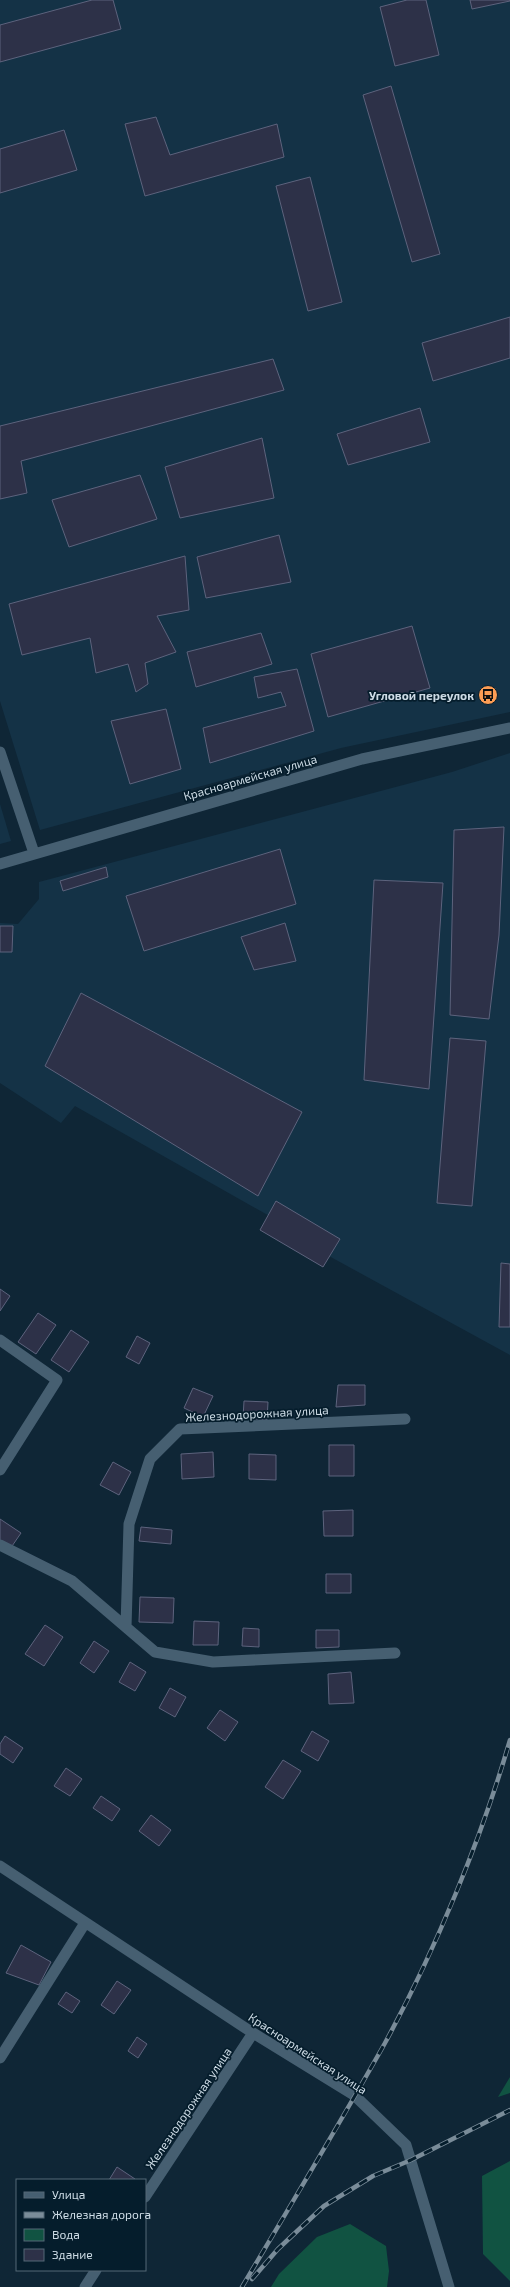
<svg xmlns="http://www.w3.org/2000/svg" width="510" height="2287" font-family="'Exo 2',sans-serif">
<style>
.built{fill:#143246}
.water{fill:#115342}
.building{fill:#2d3148;stroke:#5d637d}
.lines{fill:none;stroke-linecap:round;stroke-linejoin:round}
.minor{stroke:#465f71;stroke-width:11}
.rail-casing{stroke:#7a8c99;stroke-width:4.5}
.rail{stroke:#051d2c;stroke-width:3;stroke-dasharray:9;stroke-linecap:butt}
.labels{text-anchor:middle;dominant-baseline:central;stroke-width:3.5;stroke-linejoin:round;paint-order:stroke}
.poi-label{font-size:12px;font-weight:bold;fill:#cddbe5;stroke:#051d2c;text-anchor:end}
.street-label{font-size:12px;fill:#cddbe5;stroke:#051d2c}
</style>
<rect width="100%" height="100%" fill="#0f2636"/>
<path class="built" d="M 0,0 L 510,0 L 510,712 L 341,748 L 40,830 L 0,701 Z
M 510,753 L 510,1355 L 274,1226 L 273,1218 L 75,1106 L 61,1123 L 0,1083 L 0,923 L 18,924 L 39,899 L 39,882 L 452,772 Z
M 0,804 L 11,841 L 0,844 Z"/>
<path class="water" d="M 510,2077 L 510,2093 L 498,2097 Z
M 510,2161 L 510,2281 L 483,2254 L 482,2176 Z
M 350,2224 L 386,2246 L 389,2271 L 387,2287 L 271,2287 L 279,2274 L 317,2237 Z"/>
<path class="building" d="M 92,0 L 113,0 L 121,29 L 0,62 L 0,25 Z
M 407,0 L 426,0 L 439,55 L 395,66 L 380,7 Z
M 470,0 L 510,0 L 510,1 L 472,9 Z
M 391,86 L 440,254 L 412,262 L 363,95 Z
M 156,117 L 170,155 L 277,124 L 284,157 L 145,196 L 125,124 Z
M 64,130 L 77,170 L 0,193 L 0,149 Z
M 310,177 L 342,302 L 308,311 L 276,186 Z
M 510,317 L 510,358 L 433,381 L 422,343 Z
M 273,359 L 284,390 L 21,461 L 27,493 L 0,499 L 0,426 Z
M 420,408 L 430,442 L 348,465 L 337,434 Z
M 262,438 L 274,498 L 180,518 L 165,467 Z
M 140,475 L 157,519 L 69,547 L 52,500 Z
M 279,535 L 291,582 L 206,598 L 197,557 Z
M 185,556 L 189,610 L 157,616 L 176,652 L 145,663 L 148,684 L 136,692 L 128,664 L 96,673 L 90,638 L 22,655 L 9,604 Z
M 412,626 L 430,688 L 328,717 L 311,654 Z
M 261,633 L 272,664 L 196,687 L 187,652 Z
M 297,669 L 314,731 L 210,763 L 203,728 L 286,706 L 281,692 L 258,698 L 254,677 Z
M 166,709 L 181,769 L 130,784 L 111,721 Z
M 504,827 L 499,935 L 489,1019 L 450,1015 L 454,830 Z
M 280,849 L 296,904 L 144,951 L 126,896 Z
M 106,867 L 108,877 L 63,891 L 60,881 Z
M 374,880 L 443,883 L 429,1089 L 364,1080 Z
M 285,923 L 296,961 L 254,970 L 241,937 Z
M 0,926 L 13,926 L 12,952 L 0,952 Z
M 81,993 L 302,1112 L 258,1196 L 45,1066 Z
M 450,1038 L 486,1041 L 472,1206 L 437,1203 Z
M 276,1201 L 340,1239 L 323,1267 L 260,1230 Z
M 501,1263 L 510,1264 L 510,1327 L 499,1327 Z
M 0,1289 L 10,1296 L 0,1311 Z
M 38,1313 L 56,1325 L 36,1354 L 18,1342 Z
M 71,1330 L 89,1342 L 69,1372 L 51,1360 Z
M 137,1336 L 150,1343 L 139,1364 L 126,1357 Z
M 338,1385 L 365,1385 L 365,1405 L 336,1407 Z
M 193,1388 L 213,1396 L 203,1417 L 184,1408 Z
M 244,1401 L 268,1402 L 267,1420 L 243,1418 Z
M 329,1445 L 354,1445 L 354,1476 L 329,1476 Z
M 213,1452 L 214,1477 L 182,1479 L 181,1454 Z
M 249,1454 L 276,1455 L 276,1480 L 249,1479 Z
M 113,1462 L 131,1472 L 119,1495 L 100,1485 Z
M 353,1510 L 353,1536 L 324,1536 L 323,1511 Z
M 0,1519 L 21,1533 L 10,1549 L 0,1542 Z
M 141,1527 L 172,1530 L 171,1544 L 139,1541 Z
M 326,1574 L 351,1574 L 351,1593 L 326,1593 Z
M 140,1597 L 174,1598 L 173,1623 L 139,1622 Z
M 194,1621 L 219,1622 L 218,1645 L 193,1645 Z
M 45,1625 L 63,1637 L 44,1666 L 25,1654 Z
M 243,1628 L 259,1629 L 259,1647 L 242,1646 Z
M 316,1630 L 339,1630 L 339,1647 L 316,1648 Z
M 94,1641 L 109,1651 L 94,1673 L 80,1663 Z
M 130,1662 L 146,1672 L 135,1691 L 119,1682 Z
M 351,1672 L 354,1703 L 329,1704 L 328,1674 Z
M 170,1688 L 186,1697 L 175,1717 L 159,1708 Z
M 220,1710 L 238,1722 L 225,1741 L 207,1728 Z
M 312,1731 L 329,1741 L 318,1761 L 301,1751 Z
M 5,1736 L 23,1748 L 13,1763 L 0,1754 L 0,1744 Z
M 283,1760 L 301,1771 L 283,1799 L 265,1787 Z
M 66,1768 L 82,1779 L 70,1796 L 54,1786 Z
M 101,1796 L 120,1809 L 112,1821 L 93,1808 Z
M 151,1815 L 171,1830 L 159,1846 L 139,1831 Z
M 21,1945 L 51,1962 L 39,1985 L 6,1973 Z
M 117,1981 L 131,1990 L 114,2014 L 101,2005 Z
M 66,1992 L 80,2001 L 72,2013 L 58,2004 Z
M 137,2037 L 147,2044 L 138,2058 L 128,2051 Z
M 117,2167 L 135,2179 L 134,2180 L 109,2180 Z"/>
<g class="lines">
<path class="minor" d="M 0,752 L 34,853
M 0,864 L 362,759 L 510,728
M 0,1340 L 57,1380 L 0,1470
M 0,1545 L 72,1581 L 155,1652 L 213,1662 L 395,1653
M 126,1627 L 129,1524 L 150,1459 L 180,1429 L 405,1419
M 0,1866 L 253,2033 L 354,2095 L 406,2145 L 449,2287
M 0,2058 L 85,1923
M 145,2197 L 253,2033
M 85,2287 L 96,2270"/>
<g class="rail-casing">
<path id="rail" d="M 252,2279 L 278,2249 L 324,2206 L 373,2176 L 411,2160 L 510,2110
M 242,2287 C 290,2206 339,2125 385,2043 C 435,1951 481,1840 510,1740"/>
</g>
<use href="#rail" class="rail"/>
</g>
<defs>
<g id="bus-disc" transform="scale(1)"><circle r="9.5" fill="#fd9d54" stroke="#051d2c"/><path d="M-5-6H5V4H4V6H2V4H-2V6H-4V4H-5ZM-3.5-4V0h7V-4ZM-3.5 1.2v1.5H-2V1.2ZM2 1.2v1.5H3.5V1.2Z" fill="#111"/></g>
</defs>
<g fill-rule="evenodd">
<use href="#bus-disc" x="488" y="695"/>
</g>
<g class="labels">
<g class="poi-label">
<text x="474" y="695">Угловой переулок</text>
</g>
<g class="street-label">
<text transform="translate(250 777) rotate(-16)">Красноармейская улица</text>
<text transform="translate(257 1413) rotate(-3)">Железнодорожная улица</text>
<text transform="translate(308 2053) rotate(33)">Красноармейская улица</text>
<text transform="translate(188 2108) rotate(-56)">Железнодорожная улица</text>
</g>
</g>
<rect x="16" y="2179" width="130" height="92" fill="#051d2c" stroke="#556976"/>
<rect x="24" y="2192" width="20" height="6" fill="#465f71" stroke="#556976"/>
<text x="52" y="2199" font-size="12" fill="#cddbe5">Улица</text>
<rect x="24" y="2212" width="20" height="6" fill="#7a8c99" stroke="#556976"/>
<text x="52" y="2219" font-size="12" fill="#cddbe5">Железная дорога</text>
<rect x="24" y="2229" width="20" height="12" fill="#115342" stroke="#556976"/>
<text x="52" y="2239" font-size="12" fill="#cddbe5">Вода</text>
<rect x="24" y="2249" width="20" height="12" fill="#2d3148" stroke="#556976"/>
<text x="52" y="2259" font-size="12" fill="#cddbe5">Здание</text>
</svg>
